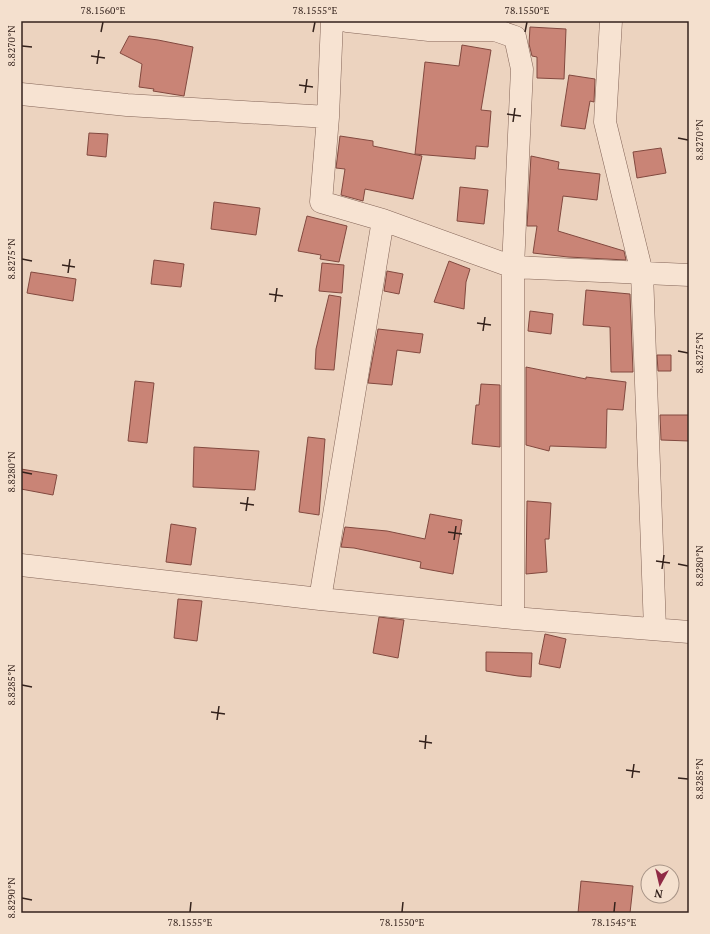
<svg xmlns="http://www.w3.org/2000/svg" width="710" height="934" font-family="'PT Serif',serif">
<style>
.building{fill:#c98476;stroke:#82493f}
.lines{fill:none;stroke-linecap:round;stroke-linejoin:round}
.street-casing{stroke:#846558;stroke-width:23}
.street{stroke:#f7e3d2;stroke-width:22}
.ticks{fill:none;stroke:#34221c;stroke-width:1.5}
.neatline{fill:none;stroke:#34221c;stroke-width:1.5}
.ticks-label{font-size:10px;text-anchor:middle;fill:#34221c}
</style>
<rect width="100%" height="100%" fill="#ecd3bf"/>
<path class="building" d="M 530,27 L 566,29 L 564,79 L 537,78 L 537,57 L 532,56 L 529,44 Z
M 129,36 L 158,40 L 193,47 L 184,96 L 153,91 L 154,89 L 139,87 L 142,64 L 120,53 Z
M 462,45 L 491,50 L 481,110 L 491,111 L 488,147 L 476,146 L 475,159 L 415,154 L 425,62 L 459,66 Z
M 569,75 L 595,79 L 594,102 L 590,101 L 585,129 L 561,126 Z
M 89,133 L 108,134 L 106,157 L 87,155 Z
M 340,136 L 373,141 L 373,146 L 422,156 L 413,199 L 365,189 L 363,201 L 341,195 L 345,169 L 336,168 Z
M 661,148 L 666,173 L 637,178 L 633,152 Z
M 531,156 L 559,162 L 558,169 L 600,174 L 597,200 L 563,196 L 558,231 L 624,251 L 626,260 L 568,257 L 533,253 L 537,226 L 527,226 Z
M 460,187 L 488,190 L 484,224 L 457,221 Z
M 214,202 L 260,208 L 256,235 L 211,229 Z
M 307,216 L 347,226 L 339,262 L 320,259 L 321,255 L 298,251 Z
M 154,260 L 184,264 L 181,287 L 151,284 Z
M 449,261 L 470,269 L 466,282 L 464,309 L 434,302 Z
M 322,263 L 344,265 L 342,293 L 319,291 Z
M 387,271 L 403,274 L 399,294 L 384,291 Z
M 31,272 L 76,279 L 73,301 L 27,293 Z
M 586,290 L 630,294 L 633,372 L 611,372 L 610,327 L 583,325 Z
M 329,295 L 341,297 L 334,370 L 315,369 L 316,349 Z
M 530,311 L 553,314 L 551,334 L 528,331 Z
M 378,329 L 423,334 L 420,353 L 397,350 L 392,385 L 368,383 Z
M 657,355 L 671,355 L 671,371 L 658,371 Z
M 526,367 L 586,379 L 586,377 L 626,382 L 623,410 L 607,409 L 606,448 L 550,446 L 549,451 L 526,445 Z
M 135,381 L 154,383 L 147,443 L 128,441 Z
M 481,384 L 500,385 L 500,447 L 472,444 L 476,405 L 479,405 Z
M 660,415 L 689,415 L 689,441 L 661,440 Z
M 308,437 L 325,439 L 319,515 L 299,512 Z
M 194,447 L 259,451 L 255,490 L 193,487 Z
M 21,469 L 57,475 L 53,495 L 21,489 Z
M 527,501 L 551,503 L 549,539 L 545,539 L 547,572 L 526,574 Z
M 430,514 L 462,520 L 453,574 L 420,568 L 421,562 L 354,548 L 341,547 L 345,527 L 387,531 L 425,539 Z
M 171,524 L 196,528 L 191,565 L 166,562 Z
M 178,599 L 202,601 L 197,641 L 174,638 Z
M 379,617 L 404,620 L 398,658 L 373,653 Z
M 545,634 L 566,639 L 560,668 L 539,664 Z
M 486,652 L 532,653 L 531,677 L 518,676 L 486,671 Z
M 581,881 L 633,886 L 630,913 L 578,913 Z"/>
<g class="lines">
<g class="street-casing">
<path id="street" d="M 332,21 L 328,117 L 321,202 L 383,220
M 347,21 L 429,30 L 495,30 L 515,37 L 522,69 L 513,267 L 513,618
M 611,21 L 605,122 L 642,273 L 655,629
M 21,94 L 127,105 L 328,117
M 21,565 L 320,599 L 513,618 L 689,632
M 320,599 L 383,220 L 513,267 L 689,275"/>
</g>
<use href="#street" class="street"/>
</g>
<path class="ticks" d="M 101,32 L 103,22M 313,32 L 315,22M 525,32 L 527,22M 22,46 L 32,47M 91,56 L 105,58M 97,64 L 99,50M 299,85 L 313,87M 305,93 L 307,79M 507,114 L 521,116M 513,122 L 515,108M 678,138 L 688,140M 22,259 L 32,261M 62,265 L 75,267M 68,273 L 70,259M 269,294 L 283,296M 275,302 L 277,288M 477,323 L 491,325M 483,331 L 485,317M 678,351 L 688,353M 22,472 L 32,474M 240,503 L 254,505M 246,511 L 248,497M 448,532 L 462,534M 454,540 L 456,526M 656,561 L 670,563M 678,564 L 688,566M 662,569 L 664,555M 22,685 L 32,687M 211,712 L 225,714M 217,720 L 219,706M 419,741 L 432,743M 425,749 L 426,735M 626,770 L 640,772M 632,778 L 634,764M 678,778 L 688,779M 22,898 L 32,900M 190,912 L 191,902M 402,912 L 403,902M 614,912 L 615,902"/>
<rect width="710" height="934" fill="none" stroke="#f4e0ce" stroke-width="44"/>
<g transform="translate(660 884) rotate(188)"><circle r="19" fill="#f4e0ce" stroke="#a79487"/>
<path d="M0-3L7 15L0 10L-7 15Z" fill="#902a45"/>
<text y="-6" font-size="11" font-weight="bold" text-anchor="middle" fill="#34221c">N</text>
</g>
<rect x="22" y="22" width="666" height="890" class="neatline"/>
<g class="ticks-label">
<text x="103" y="14">78.1560°E</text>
<text x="315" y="14">78.1555°E</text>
<text x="527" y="14">78.1550°E</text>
<text transform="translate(11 46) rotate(-90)" y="4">8.8270°N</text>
<text transform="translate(699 140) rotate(-90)" y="4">8.8270°N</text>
<text transform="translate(11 259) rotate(-90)" y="4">8.8275°N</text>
<text transform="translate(699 353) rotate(-90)" y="4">8.8275°N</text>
<text transform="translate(11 472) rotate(-90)" y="4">8.8280°N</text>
<text transform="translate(699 566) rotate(-90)" y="4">8.8280°N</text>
<text transform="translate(11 685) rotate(-90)" y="4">8.8285°N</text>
<text transform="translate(699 779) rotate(-90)" y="4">8.8285°N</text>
<text transform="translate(11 898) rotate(-90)" y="4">8.8290°N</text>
<text x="190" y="926">78.1555°E</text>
<text x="402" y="926">78.1550°E</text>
<text x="614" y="926">78.1545°E</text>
</g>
</svg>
